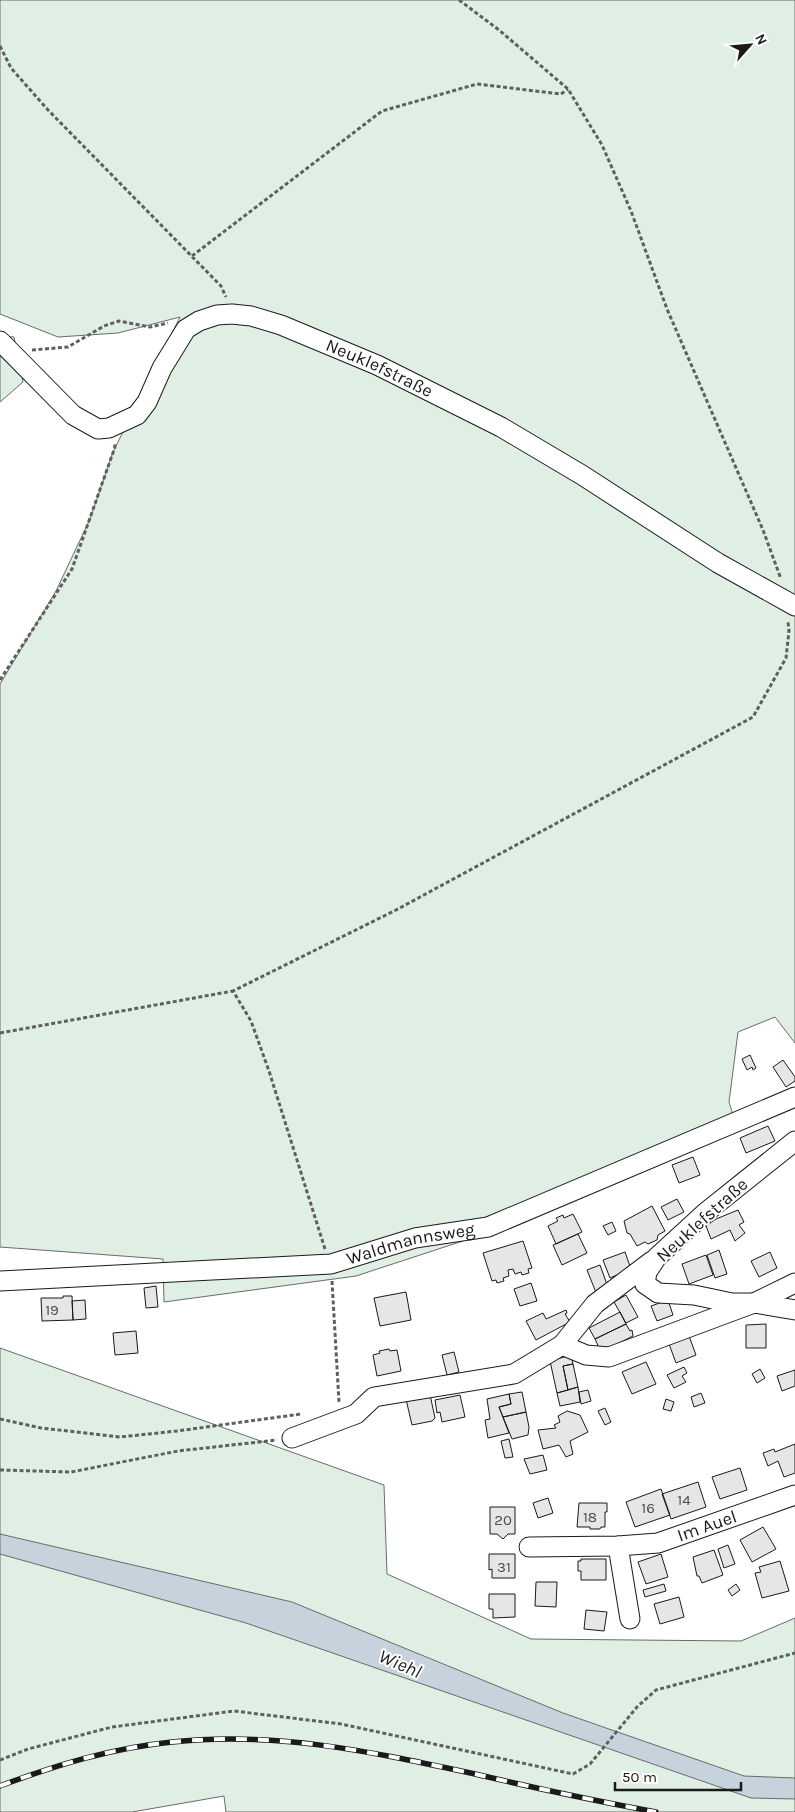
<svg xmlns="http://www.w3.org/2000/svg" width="795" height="1812" font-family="Karla,sans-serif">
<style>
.green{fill:#e0efe3;stroke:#6a6a6a}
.water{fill:#c6d2dc;stroke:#6a6a6a}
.building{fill:#e6e6e6;stroke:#1a1a1a}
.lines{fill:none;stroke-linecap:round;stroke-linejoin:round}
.minor-casing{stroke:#1a1a1a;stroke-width:21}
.path{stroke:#5f5f5f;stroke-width:3;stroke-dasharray:4 2.5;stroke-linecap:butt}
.minor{stroke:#fff;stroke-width:19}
.rail-casing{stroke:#1a1a1a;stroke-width:5.5}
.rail{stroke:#fff;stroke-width:4;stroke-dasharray:11;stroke-linecap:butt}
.labels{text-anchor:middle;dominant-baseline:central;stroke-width:4;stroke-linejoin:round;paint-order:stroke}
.number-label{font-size:15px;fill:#4d4d4d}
.street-label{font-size:18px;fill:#1a1a1a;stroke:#fff}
.water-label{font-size:19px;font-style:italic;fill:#1a1a1a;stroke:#fff}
</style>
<rect width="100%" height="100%" fill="#fff"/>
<path class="green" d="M 0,0 L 795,0 L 795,1043 L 775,1017 L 738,1032 L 729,1102 L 738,1131 L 527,1220 L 356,1276 L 164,1302 L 163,1259 L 0,1247 L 0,684 L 56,591 L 90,519 L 113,452 L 180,317 L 118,333 L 58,337 L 0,314 Z
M 0,336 L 14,337 L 23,382 L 0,402 Z
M 0,1348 L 384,1485 L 387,1574 L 531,1639 L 741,1641 L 795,1618 L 795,1812 L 226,1812 L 224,1796 L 132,1812 L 0,1812 Z"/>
<path class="water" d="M 0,1534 L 292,1602 L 563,1713 L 744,1776 L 795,1778 L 795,1799 L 751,1798 L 246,1623 L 0,1554 Z"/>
<path class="building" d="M 750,1055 L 756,1068 L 753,1070 L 752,1067 L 747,1070 L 742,1059 Z
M 783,1060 L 795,1077 L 795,1081 L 786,1087 L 773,1067 Z
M 768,1126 L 775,1141 L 746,1153 L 740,1138 Z
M 693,1157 L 700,1175 L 679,1183 L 672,1165 Z
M 677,1199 L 684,1212 L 668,1220 L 661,1207 Z
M 652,1206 L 665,1231 L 658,1235 L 657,1240 L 648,1244 L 645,1242 L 637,1246 L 630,1234 L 627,1233 L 624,1221 Z
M 738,1210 L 744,1222 L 739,1225 L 745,1233 L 735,1241 L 730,1230 L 711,1239 L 706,1226 L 716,1219 Z
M 573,1214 L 582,1232 L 556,1244 L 548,1226 L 558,1221 L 556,1218 L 563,1215 L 564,1218 Z
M 612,1222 L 616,1231 L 608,1235 L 603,1226 Z
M 578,1234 L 587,1253 L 562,1265 L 553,1245 Z
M 523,1241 L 532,1268 L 528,1269 L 529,1273 L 522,1275 L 521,1272 L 515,1274 L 513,1269 L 508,1270 L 509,1276 L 503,1278 L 504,1281 L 497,1283 L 496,1280 L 492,1281 L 483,1253 Z
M 719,1250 L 727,1274 L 715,1278 L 707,1255 Z
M 625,1252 L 631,1269 L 610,1278 L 603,1260 Z
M 770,1252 L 777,1268 L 759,1277 L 751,1261 Z
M 706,1255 L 713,1275 L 689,1284 L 682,1264 Z
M 600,1265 L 609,1290 L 597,1295 L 587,1270 Z
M 531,1283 L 537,1301 L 520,1306 L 514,1289 Z
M 156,1286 L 158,1307 L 146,1308 L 144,1288 Z
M 406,1292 L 411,1320 L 380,1326 L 374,1298 Z
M 626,1295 L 638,1317 L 626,1323 L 614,1302 Z
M 63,1296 L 72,1296 L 73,1320 L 42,1321 L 41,1298 L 63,1298 Z
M 85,1300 L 86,1319 L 73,1320 L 72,1301 Z
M 668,1300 L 673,1315 L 657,1321 L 651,1306 Z
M 566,1310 L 567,1313 L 565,1314 L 570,1322 L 536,1340 L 526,1321 L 543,1313 L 546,1319 Z
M 620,1312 L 626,1324 L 595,1339 L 589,1328 Z
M 626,1324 L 630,1331 L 632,1330 L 633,1336 L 601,1352 L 595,1339 Z
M 766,1324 L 766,1348 L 746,1348 L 746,1325 Z
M 136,1331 L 138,1353 L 115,1355 L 113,1333 Z
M 689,1336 L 696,1355 L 676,1363 L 669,1344 Z
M 389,1349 L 390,1351 L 397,1350 L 401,1371 L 377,1376 L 373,1355 L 380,1353 L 379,1351 Z
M 454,1352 L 459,1372 L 447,1375 L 442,1355 Z
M 571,1355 L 573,1364 L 563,1366 L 568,1390 L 557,1393 L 550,1361 Z
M 646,1362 L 656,1384 L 632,1394 L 622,1372 Z
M 573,1364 L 578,1387 L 568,1390 L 563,1366 Z
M 684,1367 L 687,1373 L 682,1376 L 686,1382 L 674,1388 L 667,1375 Z
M 760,1369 L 765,1378 L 757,1383 L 752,1374 Z
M 795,1370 L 795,1386 L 782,1391 L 777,1376 Z
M 578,1387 L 580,1402 L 560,1406 L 557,1393 Z
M 429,1390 L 435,1418 L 432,1421 L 412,1425 L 405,1395 Z
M 588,1390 L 591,1401 L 581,1404 L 579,1392 Z
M 522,1392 L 526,1412 L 503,1417 L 499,1407 L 511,1404 L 509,1394 Z
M 701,1393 L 705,1403 L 694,1407 L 691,1397 Z
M 509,1394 L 511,1404 L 499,1407 L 509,1433 L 488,1438 L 485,1420 L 490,1419 L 487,1399 Z
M 460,1395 L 465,1417 L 442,1422 L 440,1412 L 437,1413 L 435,1400 Z
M 666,1399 L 674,1402 L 671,1411 L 663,1409 Z
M 605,1408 L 611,1422 L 605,1425 L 598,1411 Z
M 567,1411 L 580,1415 L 588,1432 L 570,1441 L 573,1454 L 566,1457 L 559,1445 L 543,1449 L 538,1430 L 556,1428 L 554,1425 L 560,1422 L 558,1416 Z
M 526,1412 L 529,1427 L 528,1435 L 512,1439 L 503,1417 Z
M 509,1439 L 513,1457 L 505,1458 L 501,1441 Z
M 795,1444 L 795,1473 L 784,1477 L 778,1461 L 768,1466 L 763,1453 L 774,1449 L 775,1452 Z
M 543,1455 L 547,1470 L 530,1474 L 524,1459 Z
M 740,1468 L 747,1490 L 720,1499 L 712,1477 Z
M 698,1482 L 706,1507 L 671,1519 L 662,1494 Z
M 661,1489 L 670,1515 L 635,1527 L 626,1502 Z
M 548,1498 L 553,1513 L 538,1518 L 533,1503 Z
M 579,1503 L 607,1503 L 607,1512 L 605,1512 L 605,1527 L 601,1527 L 600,1529 L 590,1529 L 590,1527 L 577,1527 Z
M 490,1507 L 515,1507 L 515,1534 L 508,1534 L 503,1539 L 497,1534 L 490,1534 Z
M 763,1527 L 776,1549 L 752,1562 L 740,1540 Z
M 728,1545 L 735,1564 L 724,1568 L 718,1549 Z
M 714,1550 L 723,1575 L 702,1583 L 699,1576 L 697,1576 L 693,1557 Z
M 489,1554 L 515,1554 L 515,1578 L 492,1578 L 492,1569 L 489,1570 Z
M 661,1554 L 668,1577 L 646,1584 L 638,1562 Z
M 581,1559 L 606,1559 L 606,1580 L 581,1580 L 581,1571 L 578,1571 L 578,1561 L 581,1561 Z
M 780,1561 L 789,1591 L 762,1598 L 755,1573 L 761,1572 L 759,1567 Z
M 536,1582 L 557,1582 L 556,1607 L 535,1606 Z
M 664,1584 L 666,1591 L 645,1597 L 643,1590 Z
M 736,1584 L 740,1590 L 732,1596 L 728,1590 Z
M 489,1594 L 515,1594 L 515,1617 L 493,1618 L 493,1609 L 489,1609 Z
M 679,1597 L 684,1617 L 660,1624 L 654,1604 Z
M 586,1610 L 607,1612 L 604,1631 L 584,1629 Z"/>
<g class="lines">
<g class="minor-casing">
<g id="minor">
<path id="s1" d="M 0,341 L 73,415 L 98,429 L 109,428 L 137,415 L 147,402 L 162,368 L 186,329 L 199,321 L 217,315 L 232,314 L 251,316 L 281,325 L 377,365 L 501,427 L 582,475 L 718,563 L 795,606"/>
<path d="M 795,1141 L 705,1213 L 657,1257 L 647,1272 L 645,1284 L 658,1293 L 694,1295 L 732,1303 L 754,1303 L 795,1310"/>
<path id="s2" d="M 0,1281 L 331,1264 L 415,1238 L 488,1227 L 795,1097"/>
<path d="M 562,1345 L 595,1304 L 652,1261"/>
<path d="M 292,1438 L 356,1414 L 374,1397 L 514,1374 L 562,1345 L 586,1355 L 609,1357 L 754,1303 L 795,1283"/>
<path d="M 618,1546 L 630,1619"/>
<path id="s3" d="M 529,1547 L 618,1546 L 658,1543 L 795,1495"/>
</g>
</g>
<path class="path" d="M 459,0 L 499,30 L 568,89 L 602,145 L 631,211 L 667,309 L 763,530 L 781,579
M 0,46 L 11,68 L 48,110 L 221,286 L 226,297
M 192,256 L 382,111 L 477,84 L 561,94 L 568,89
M 32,350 L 68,347 L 104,326 L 119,321 L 150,327 L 168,323
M 0,680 L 72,569 L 115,447 L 114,443
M 0,1033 L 233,991
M 325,1249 L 269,1071 L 251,1021 L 233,991 L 396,910 L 753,717 L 786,658 L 789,631 L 788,622
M 332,1281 L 339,1402
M 0,1419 L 41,1428 L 120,1437 L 177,1431 L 301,1414
M 0,1470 L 71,1472 L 178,1451 L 277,1440
M 0,1760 L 28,1749 L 112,1727 L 234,1711 L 341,1724 L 573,1774 L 590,1764 L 637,1707 L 656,1690 L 795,1653"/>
<use href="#minor" class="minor"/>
<g class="rail-casing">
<path id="rail" d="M 0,1786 C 56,1765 112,1748 172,1742 C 278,1731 372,1752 475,1774 C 535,1788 596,1801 656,1812"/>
</g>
<use href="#rail" class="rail"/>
</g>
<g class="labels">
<g class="number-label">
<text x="52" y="1310">19</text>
<text x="684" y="1500">14</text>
<text x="648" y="1508">16</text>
<text x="590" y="1517">18</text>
<text x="503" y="1520">20</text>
<text x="504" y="1567">31</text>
</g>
<g class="street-label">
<text stroke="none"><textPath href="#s1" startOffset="481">Neuklefstraße</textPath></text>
<text transform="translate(702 1220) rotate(-42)">Neuklefstraße</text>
<text stroke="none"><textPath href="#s2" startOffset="414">Waldmannsweg</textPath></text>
<text stroke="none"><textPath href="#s3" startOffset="181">Im Auel</textPath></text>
</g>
<g class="water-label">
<text transform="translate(400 1664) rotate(24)">Wiehl</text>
</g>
</g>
<g transform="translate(750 45) rotate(63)" stroke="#ffffff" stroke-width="4" paint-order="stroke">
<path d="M0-4L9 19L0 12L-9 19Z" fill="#1a1a1a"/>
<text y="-8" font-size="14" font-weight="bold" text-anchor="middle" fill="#1a1a1a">N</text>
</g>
<path d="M615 1782v8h126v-8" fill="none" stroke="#1a1a1a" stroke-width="2.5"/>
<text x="622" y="1782" font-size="15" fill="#1a1a1a" stroke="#ffffff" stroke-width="4" paint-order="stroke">50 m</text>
</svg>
